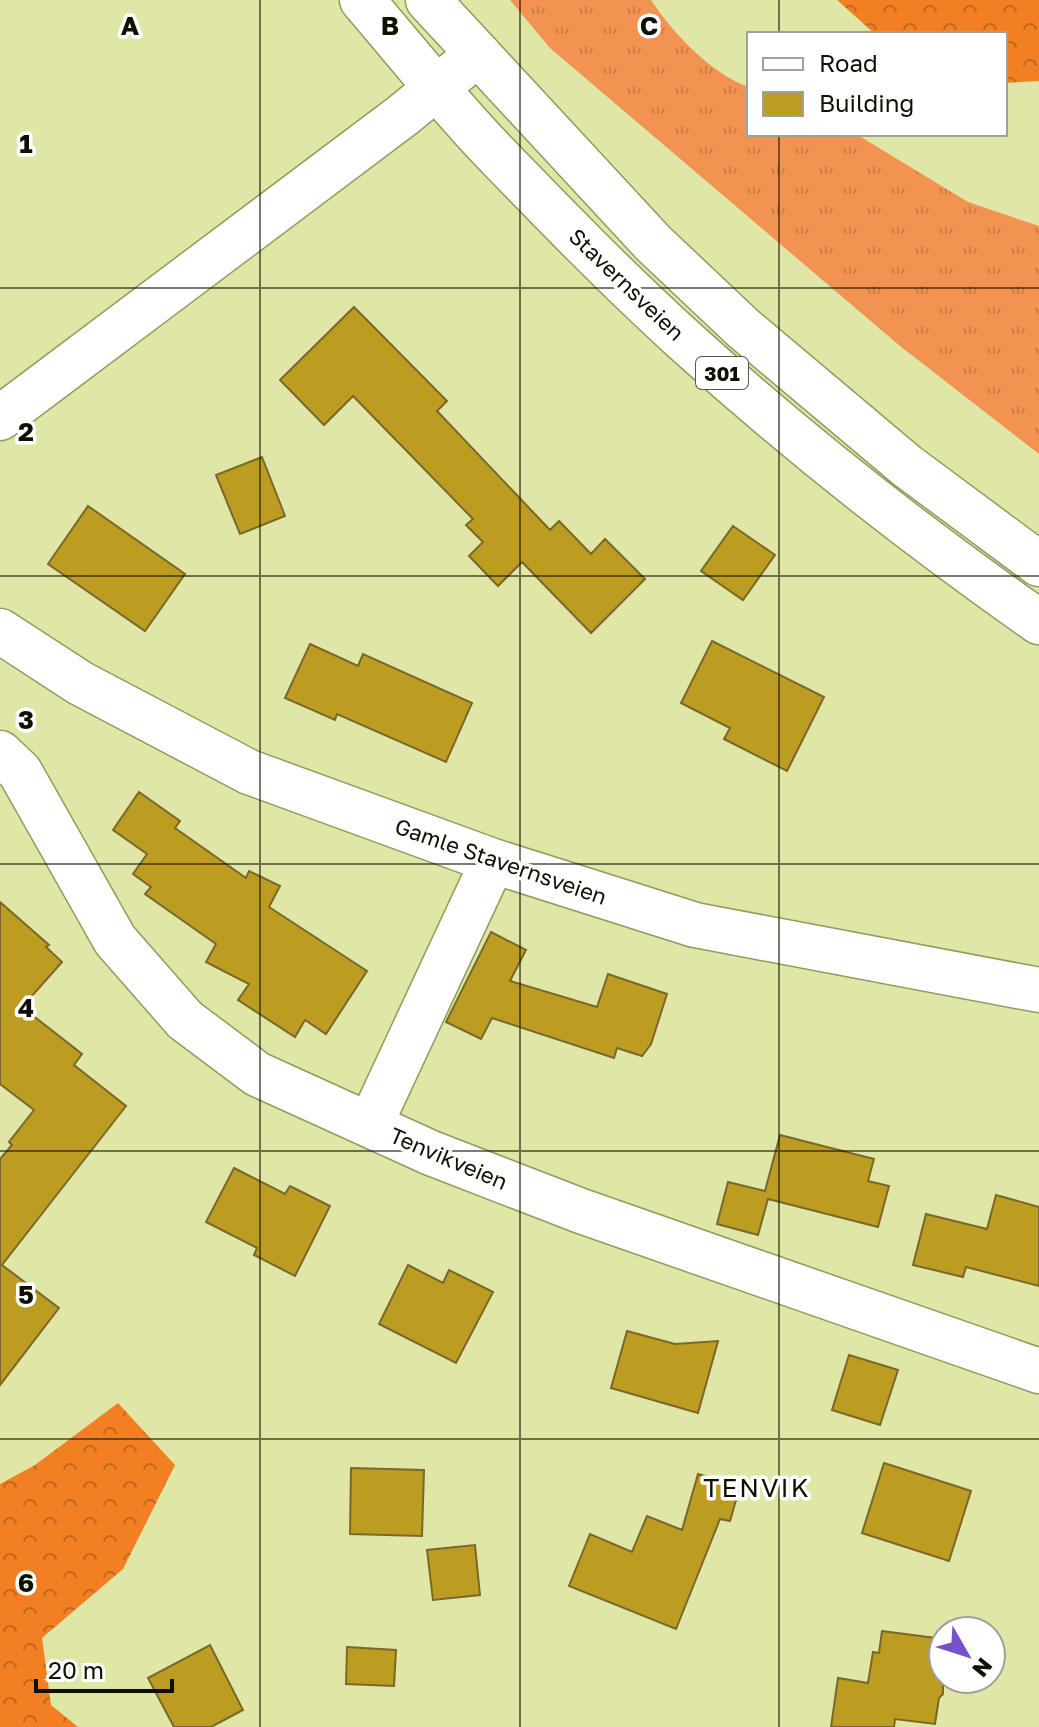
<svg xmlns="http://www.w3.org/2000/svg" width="1039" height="1727" font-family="'Golos Text',sans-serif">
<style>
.grass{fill:url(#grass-tufts)}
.forest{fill:url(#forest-crowns)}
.building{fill:#bc9d22;stroke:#79682a;stroke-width:2}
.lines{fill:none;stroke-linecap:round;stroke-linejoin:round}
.street-casing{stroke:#949a5d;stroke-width:47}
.secondary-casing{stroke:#949a5d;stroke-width:47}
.primary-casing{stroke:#949a5d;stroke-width:47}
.street{stroke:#fff;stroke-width:44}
.secondary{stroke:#fff;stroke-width:44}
.primary{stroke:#fff;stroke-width:44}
.grid{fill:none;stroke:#0f1100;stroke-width:2;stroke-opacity:0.55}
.labels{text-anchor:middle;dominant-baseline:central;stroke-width:7;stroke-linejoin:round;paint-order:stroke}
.shield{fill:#fff;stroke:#57584c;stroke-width:2}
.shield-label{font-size:20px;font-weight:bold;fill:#0f1100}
.street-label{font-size:22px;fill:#0f1100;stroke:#fff}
.quarter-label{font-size:26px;letter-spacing:2px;fill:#0f1100;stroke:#fff}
.grid-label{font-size:26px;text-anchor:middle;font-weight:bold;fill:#0f1100;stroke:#fff;stroke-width:7;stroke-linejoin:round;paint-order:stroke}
</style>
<defs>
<pattern id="grass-tufts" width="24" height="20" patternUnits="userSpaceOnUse" patternTransform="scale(2)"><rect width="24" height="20" fill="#f39351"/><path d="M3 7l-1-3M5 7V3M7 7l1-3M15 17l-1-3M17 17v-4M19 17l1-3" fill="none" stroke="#cf7e45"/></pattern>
<pattern id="forest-crowns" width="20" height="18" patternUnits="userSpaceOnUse" patternTransform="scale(2)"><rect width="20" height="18" fill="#f28023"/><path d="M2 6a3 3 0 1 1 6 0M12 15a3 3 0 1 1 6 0" fill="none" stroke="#c2671c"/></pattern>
</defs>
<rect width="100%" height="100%" fill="#dfe6a6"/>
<path class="grass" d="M 510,0 L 651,0 C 673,33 711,74 749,87 L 749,134 L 856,134 L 968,202 L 1039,226 L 1039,454 L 900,346 L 550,48 Z"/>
<path class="forest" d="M 837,0 L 1039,0 L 1039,81 L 1005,83 L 1005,34 L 875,34 Z
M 118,1403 L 175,1465 L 123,1569 L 42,1638 L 51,1705 L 78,1727 L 0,1727 L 0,1484 L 35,1465 Z"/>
<path class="building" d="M 354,307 L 447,401 L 437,411 L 550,530 L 559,521 L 591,554 L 605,539 L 645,579 L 591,633 L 522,562 L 498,586 L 469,556 L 483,542 L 466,525 L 473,519 L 353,396 L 324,425 L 280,380 Z
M 262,457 L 285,516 L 240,534 L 216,475 Z
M 88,506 L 185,574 L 145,631 L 48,564 Z
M 733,526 L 775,555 L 743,600 L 701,571 Z
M 712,641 L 824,697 L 787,771 L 724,739 L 730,728 L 681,703 Z
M 310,644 L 358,666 L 363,654 L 472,703 L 446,762 L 337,714 L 335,720 L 285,698 Z
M 139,792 L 180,821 L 175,828 L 246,878 L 249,871 L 280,886 L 269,907 L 367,971 L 326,1034 L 305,1020 L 295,1037 L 238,1000 L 249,984 L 206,962 L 216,944 L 145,894 L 151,887 L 133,874 L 147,854 L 113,830 Z
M 0,902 L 49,945 L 46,947 L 62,962 L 22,1007 L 82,1054 L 74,1065 L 126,1106 L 2,1265 L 59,1308 L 0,1385 L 0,1159 L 12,1145 L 9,1142 L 34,1110 L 0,1084 Z
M 491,932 L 526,950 L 510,981 L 597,1007 L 608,974 L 667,994 L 651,1044 L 642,1056 L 617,1048 L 614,1058 L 492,1018 L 481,1039 L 446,1022 Z
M 780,1135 L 874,1159 L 868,1181 L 889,1186 L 878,1227 L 768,1199 L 758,1235 L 717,1224 L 728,1182 L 765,1191 Z
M 234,1168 L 285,1194 L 290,1186 L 330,1206 L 295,1276 L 254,1255 L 257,1248 L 206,1222 Z
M 996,1195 L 1039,1207 L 1039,1286 L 966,1267 L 963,1277 L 913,1265 L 926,1214 L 987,1229 Z
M 408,1265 L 443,1283 L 449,1270 L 493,1292 L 456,1363 L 379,1324 Z
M 627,1331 L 675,1344 L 718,1341 L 698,1413 L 611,1388 Z
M 849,1355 L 898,1370 L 880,1425 L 832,1410 Z
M 884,1463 L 971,1491 L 949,1561 L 862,1533 Z
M 351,1468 L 424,1470 L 422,1536 L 350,1534 Z
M 698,1474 L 740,1486 L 730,1521 L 720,1519 L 676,1629 L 569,1586 L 590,1534 L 632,1552 L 647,1516 L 682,1530 Z
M 475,1545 L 480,1595 L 433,1600 L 427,1550 Z
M 882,1631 L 943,1639 L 943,1694 L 939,1698 L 935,1724 L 895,1719 L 894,1727 L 831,1727 L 838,1678 L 868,1683 L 873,1652 L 879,1653 Z
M 210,1645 L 243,1710 L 211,1727 L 174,1727 L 148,1678 Z
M 347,1647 L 396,1650 L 394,1686 L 346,1684 Z"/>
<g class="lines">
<g class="street-casing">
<path id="street" d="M 0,631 L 80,683 L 249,772 L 493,861 L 695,925 L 1039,990
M 0,753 L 20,772 L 115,940 L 185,1020 L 257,1074 L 431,1153 L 581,1211 L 1039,1371
M 370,1125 L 493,861"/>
</g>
<g class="secondary-casing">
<path id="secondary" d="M 0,418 L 402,116 L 478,54"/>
</g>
<g class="primary-casing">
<path id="primary" d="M 362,0 C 405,50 447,103 493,151 C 555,215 617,279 683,339 C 795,441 915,535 1039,622
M 428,0 L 653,243 L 743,328 L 907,466 L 1039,564"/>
</g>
<use href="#street" class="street"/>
<use href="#secondary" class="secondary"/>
<use href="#primary" class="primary"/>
</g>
<path class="grid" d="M 260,0 L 260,1727M 520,0 L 520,1727M 779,0 L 779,34M 779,134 L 779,1727M 0,288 L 1039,288M 0,576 L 1039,576M 0,864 L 1039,864M 0,1151 L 1039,1151M 0,1439 L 1039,1439"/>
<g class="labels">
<rect class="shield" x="696" y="357" width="52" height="32" rx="6"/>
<g class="shield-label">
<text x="722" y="373">301</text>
</g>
<g class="street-label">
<text transform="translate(627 284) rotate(44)">Stavernsveien</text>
<text transform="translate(501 861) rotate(19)">Gamle Stavernsveien</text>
<text transform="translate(449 1158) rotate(23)">Tenvikveien</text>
</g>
<g class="quarter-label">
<text x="757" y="1487">TENVIK</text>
</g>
</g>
<g class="grid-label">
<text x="130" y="35">A</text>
<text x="390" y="35">B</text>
<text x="649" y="35">C</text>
<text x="26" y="153">1</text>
<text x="26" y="441">2</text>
<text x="26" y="729">3</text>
<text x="26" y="1017">4</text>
<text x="26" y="1304">5</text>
<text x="26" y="1592">6</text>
</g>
<rect x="747" y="32" width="260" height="104" fill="#ffffff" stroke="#9fa099" stroke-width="2"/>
<rect x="763" y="58" width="40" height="12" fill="#ffffff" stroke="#9fa099" stroke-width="2"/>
<text x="819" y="72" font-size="24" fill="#0f1100">Road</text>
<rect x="763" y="92" width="40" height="24" fill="#bc9d22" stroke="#9fa099" stroke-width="2"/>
<text x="819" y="112" font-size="24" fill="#0f1100">Building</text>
<g transform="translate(967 1655) rotate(129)"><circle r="38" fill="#ffffff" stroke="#9fa099" stroke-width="2"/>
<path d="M0-6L14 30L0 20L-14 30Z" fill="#7551ca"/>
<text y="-12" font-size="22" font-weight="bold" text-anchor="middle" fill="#0f1100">N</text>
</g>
<path d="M36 1679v12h136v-12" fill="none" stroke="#0f1100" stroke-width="4"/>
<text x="48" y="1679" font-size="24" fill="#0f1100" stroke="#ffffff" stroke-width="6" paint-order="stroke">20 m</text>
</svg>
